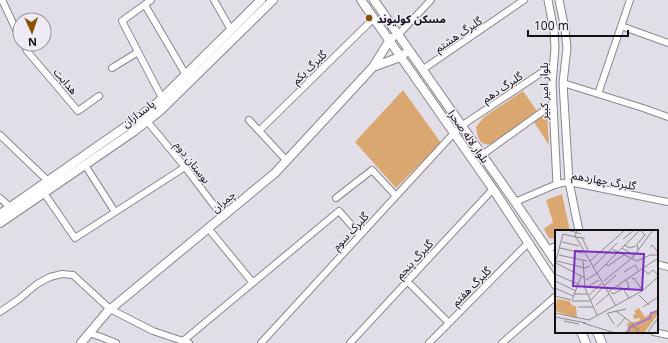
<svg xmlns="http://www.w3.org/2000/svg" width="668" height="343" font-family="'Open Sans','Noto Sans Arabic',sans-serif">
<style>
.green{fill:#daa771}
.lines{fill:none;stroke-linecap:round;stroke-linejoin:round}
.minor-casing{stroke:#8a868e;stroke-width:8}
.tertiary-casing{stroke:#8a868e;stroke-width:9}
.secondary-casing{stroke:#8a868e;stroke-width:10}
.minor{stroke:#fff;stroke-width:6}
.tertiary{stroke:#fff;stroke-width:7}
.secondary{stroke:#fff;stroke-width:8}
.poi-dot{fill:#885200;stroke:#efebf4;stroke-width:1.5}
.labels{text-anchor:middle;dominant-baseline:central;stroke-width:3;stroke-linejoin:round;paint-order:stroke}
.poi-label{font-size:11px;font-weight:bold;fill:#100f12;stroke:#efebf4;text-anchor:start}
.street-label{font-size:11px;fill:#100f12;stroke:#efebf4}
.inset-river{fill:none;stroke:#a37bcc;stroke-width:2}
.inset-road{fill:none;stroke:#8e8b92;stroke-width:1}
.view{fill:#7b2cbf;fill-opacity:0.15;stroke:#7b2cbf;stroke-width:2}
.inset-edge{fill:none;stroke:#100f12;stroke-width:2}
</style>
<rect width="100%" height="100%" fill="#e2dee7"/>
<path class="green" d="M 403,90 L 441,143 L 396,188 L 355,142 Z
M 523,91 L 537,111 L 495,143 C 480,148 478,139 476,127 L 484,117 Z
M 547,112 L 549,145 L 534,122 Z
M 562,194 L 570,231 L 556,231 L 556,239 L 549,238 L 544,229 L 553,222 L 546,200 Z"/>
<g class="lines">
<g class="minor-casing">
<path id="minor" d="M 2,0 L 20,38
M 151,0 L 122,21 L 162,98
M 214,0 L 231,30
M 145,5 L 186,75
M 621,26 L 668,43
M 398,35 L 431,0
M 24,44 L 27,51 L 78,111 L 99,96
M 112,68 L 138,52
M 422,70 L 524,0
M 563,83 L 643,108 L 668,117
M 598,94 L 630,0
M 249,120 L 286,160
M 147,121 L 185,167 L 222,216
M 259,131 L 374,18
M 0,135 L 48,181
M 482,155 L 553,104
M 85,165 L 115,212
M 44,193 L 75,238 L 185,167
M 0,198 L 10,207
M 336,198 L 372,170 L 396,196
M 515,202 L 557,184 L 569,182 L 668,202
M 208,228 L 253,283
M 548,249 L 556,246
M 657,264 L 668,267
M 407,281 L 448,322
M 0,312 L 19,299 L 37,284 L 50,277 L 62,274 L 73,275 L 110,309 L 153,331 L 189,343
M 654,332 L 668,335
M 89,333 L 101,337 L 116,343
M 183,341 L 339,211 L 360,235
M 261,343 L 454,133 L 461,126 L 553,65
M 350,343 L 493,189
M 429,343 L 528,243
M 502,343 L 556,296"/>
</g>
<g class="tertiary-casing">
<path id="tertiary" d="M 548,0 L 554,31 L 555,48 L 552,83 L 557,184
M 559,0 L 565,29 L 567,48 L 563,83 L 569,182 L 579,231"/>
</g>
<g class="secondary-casing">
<path id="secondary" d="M 361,0 L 493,189 L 556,285
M 374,0 L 515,202 L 556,262
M 392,38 L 389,41 L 373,67 L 400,57 L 404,54
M 0,214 L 128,125 L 156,104 L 261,0
M 0,223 L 133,132 L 161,110 L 273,0
M 581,332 L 586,343
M 597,332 L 602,343
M 81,343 L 107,312 L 275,173 L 373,67"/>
</g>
<use href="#minor" class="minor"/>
<use href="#tertiary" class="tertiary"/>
<use href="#secondary" class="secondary"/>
</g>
<circle class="poi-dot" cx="369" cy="18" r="4"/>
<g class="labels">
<g class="poi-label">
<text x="377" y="18">مسکن کولیوند</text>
</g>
<g class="street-label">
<text transform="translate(458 34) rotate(-34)">گلبرگ هشتم</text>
<text transform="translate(309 67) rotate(-44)">گلبرگ یکم</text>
<text transform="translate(66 81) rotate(50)">هدایت</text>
<text transform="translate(502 87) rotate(-34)">گلبرگ دهم</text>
<text transform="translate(543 91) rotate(-90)">بلوار امیر کبیر</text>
<text transform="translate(138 113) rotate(-37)">پاسداران</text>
<text transform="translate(469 136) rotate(55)">بلوار لاله صحرا</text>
<text transform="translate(193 162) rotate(52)">بوستان دوم</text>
<text transform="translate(604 180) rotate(10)">گلبرگ چهاردهم</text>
<text transform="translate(223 201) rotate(-40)">چمران</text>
<text transform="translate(350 231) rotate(-47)">گلبرک سوم</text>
<text transform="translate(414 259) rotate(-47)">گلبرگ پنجم</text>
<text transform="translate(471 286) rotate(-45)">گلبرگ هفتم</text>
</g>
</g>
<g transform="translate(555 230)">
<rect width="103" height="103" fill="#e2dee7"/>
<path d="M 2,69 L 14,71 L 18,76 L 21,76 L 22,88 L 0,81 ZM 84,78 L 90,87 L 103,79 L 103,84 L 89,103 L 67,103 L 73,100 L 72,93 L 84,91 L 85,88 L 79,89 L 78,85 L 81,84 L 79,81 Z" fill="#daa771"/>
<path class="inset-river" d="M 72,103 L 75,97 L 95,88 L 96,83 L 103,81"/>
<path class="inset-road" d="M 13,0 L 26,4M 22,0 L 20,7 L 30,8M 27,8 L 33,20M 68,9 L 79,0M 7,12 L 24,16M 69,15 L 75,18 L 81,16M 95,17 L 97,15 L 103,22M 5,18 L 28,23M 67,18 L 79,25M 57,19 L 82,31 L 95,25 L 103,25M 83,20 L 82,14 L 90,5 L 85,0M 4,25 L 32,31M 2,31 L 30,38 L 35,36M 28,31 L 30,58 L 42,85M 35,31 L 70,0M 1,33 L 30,48M 0,34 L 8,4 L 21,7 L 61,76M 51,34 L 53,36 L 70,24M 38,37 L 62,13M 87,38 L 93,44 L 98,40 L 103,45M 69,42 L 80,35 L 83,40M 0,44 L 23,54M 71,49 L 74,57 L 69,60 L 74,68M 77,49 L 79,48 L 87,60M 31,50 L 41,44 L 85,0M 0,51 L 21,61M 49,51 L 78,27 L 98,0M 49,56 L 61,45M 0,58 L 18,66M 31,58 L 44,50M 53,62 L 103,28M 56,62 L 58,64 L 66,60 L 64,56M 19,64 L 32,64M 34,65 L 46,54M 84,65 L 94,75M 0,66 L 16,70M 17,70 L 26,47M 36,70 L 48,57M 17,71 L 35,71M 41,75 L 54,64M 23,77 L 38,77M 88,77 L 103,67M 61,81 L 77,93 L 79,98 L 83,98 L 83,103M 0,83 L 34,90 L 87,61 L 103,47M 52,83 L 59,94M 53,83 L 71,79M 0,87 L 31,93M 9,91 L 24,94M 28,93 L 60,103M 62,97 L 70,88M 92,103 L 103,88"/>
<path class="view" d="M 20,21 L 89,24 L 87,60 L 18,56 Z"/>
<rect width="103" height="103" class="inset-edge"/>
</g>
<g transform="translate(32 32) rotate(177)"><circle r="19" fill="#efebf4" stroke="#96939a"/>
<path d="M0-3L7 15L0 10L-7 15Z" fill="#885200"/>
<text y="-6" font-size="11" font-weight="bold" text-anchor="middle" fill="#100f12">N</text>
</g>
<path d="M528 30v6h100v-6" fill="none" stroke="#100f12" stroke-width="2"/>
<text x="534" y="30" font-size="12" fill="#100f12" stroke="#efebf4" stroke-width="3" paint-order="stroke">100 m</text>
</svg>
